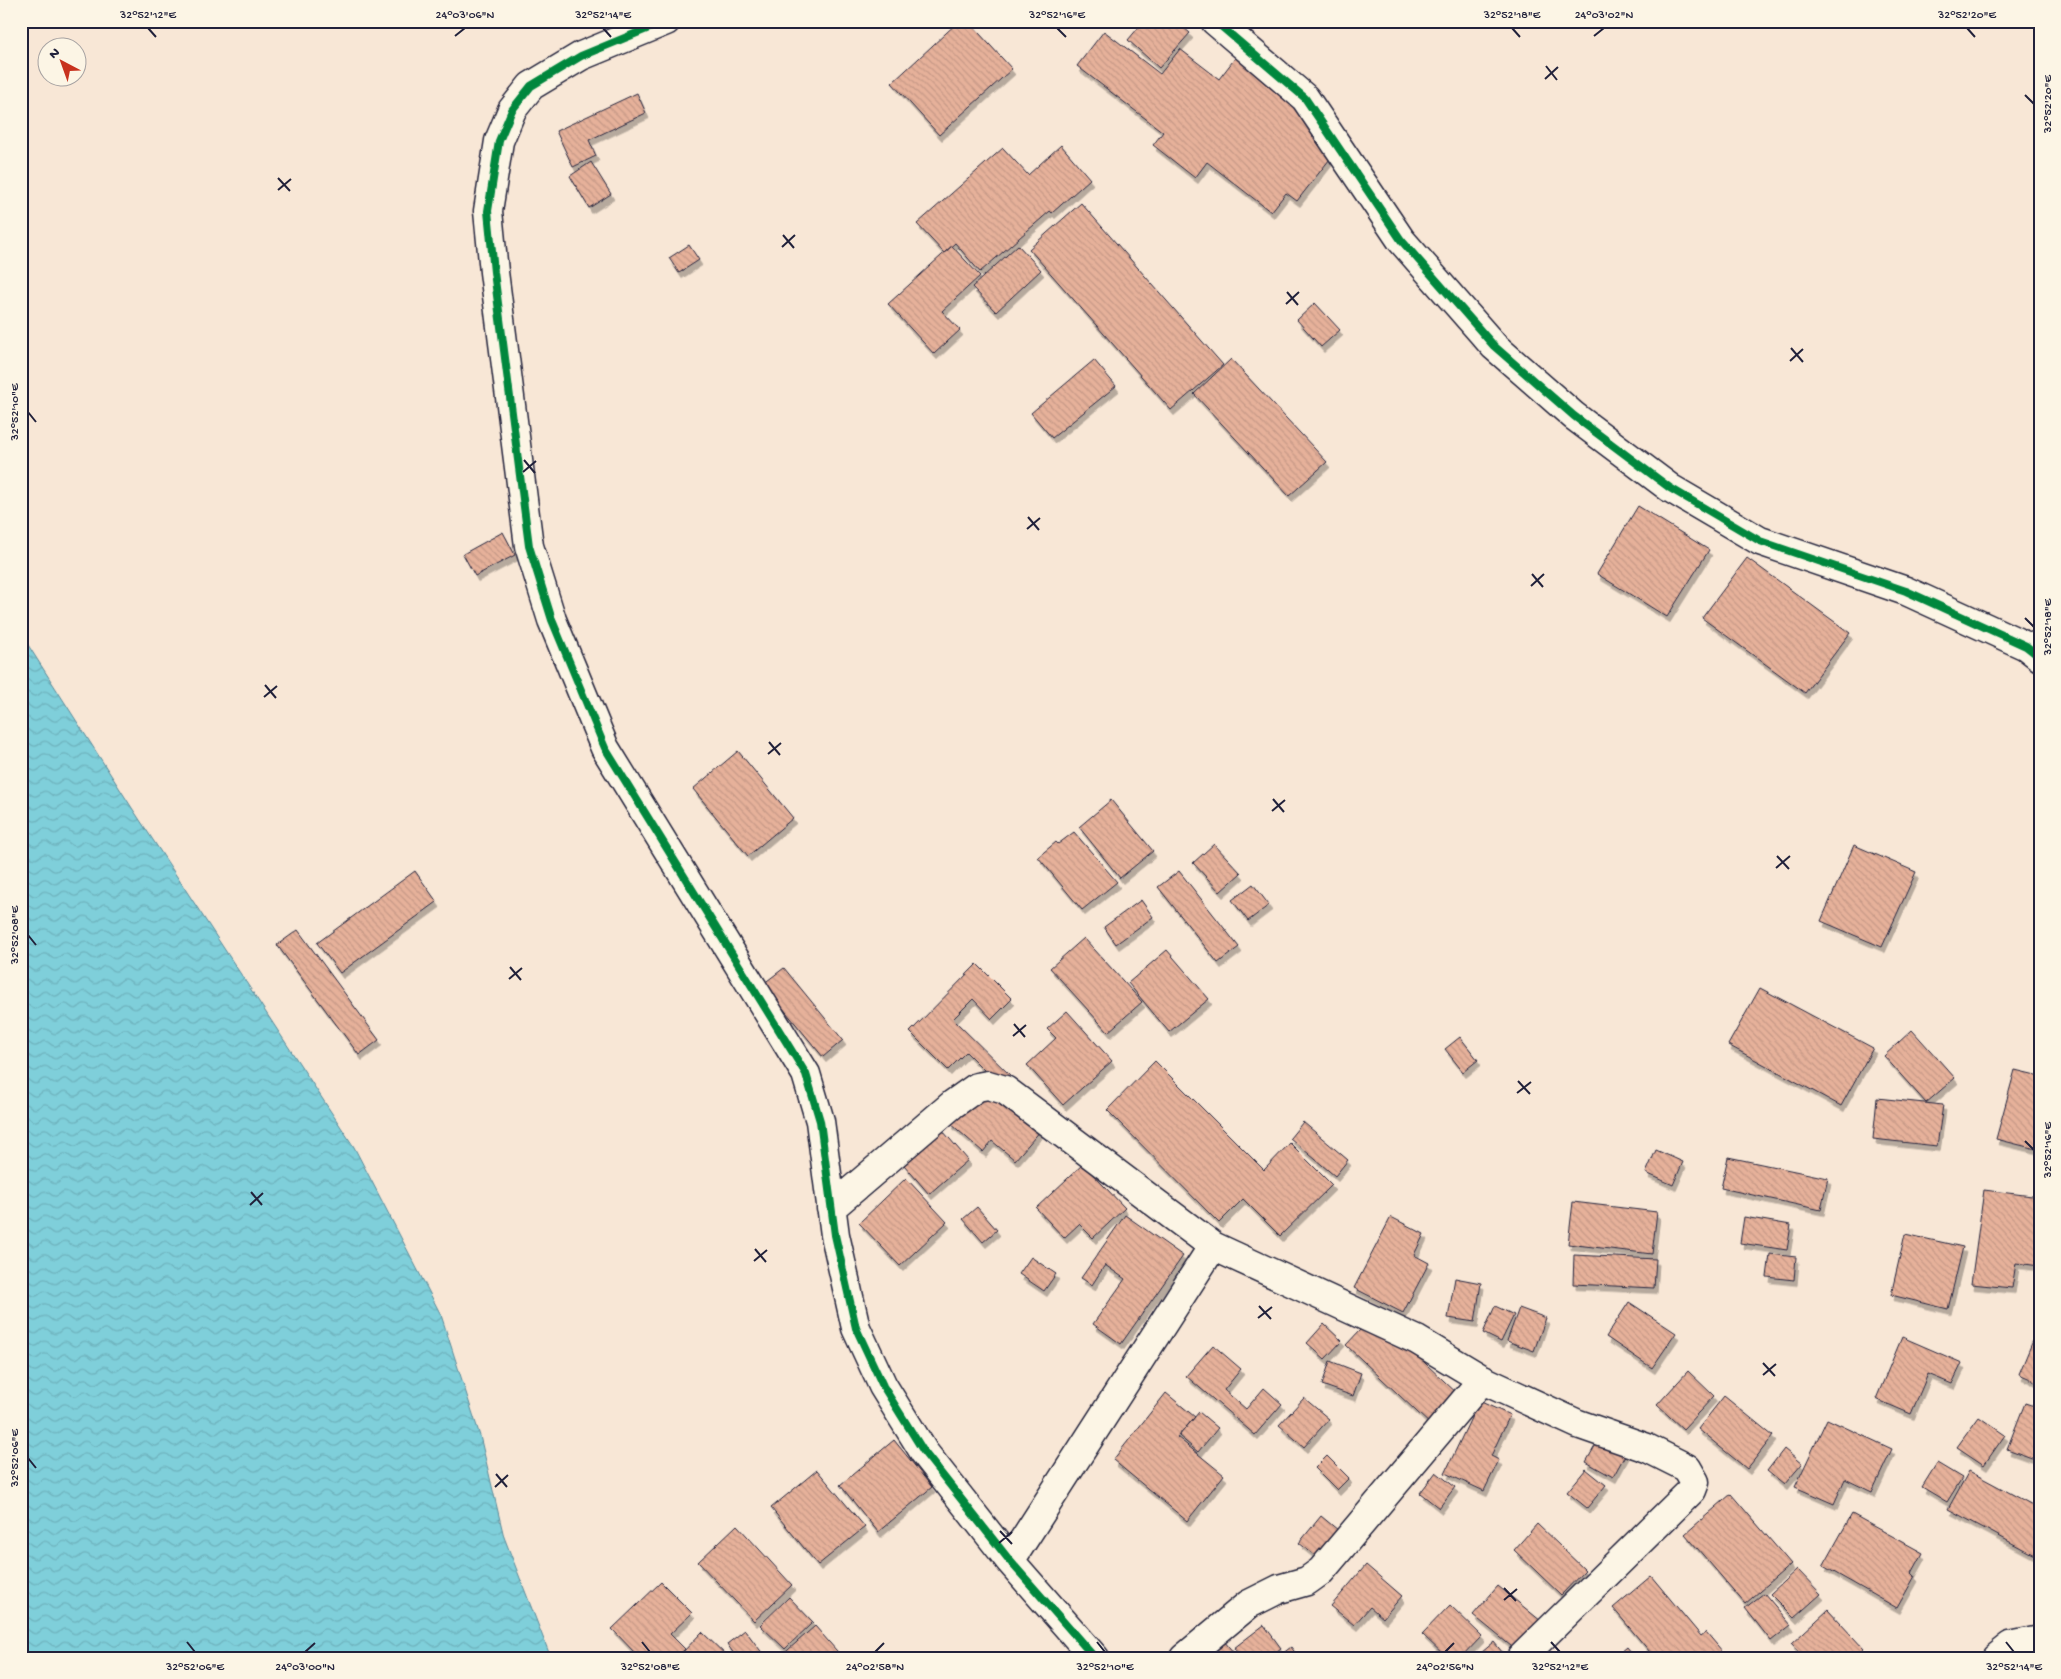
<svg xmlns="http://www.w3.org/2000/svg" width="2061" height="1679" font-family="'Gochi Hand',sans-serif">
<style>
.water{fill:url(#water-waves);stroke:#5a8a9a}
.building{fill:url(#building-back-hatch);stroke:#22223b;filter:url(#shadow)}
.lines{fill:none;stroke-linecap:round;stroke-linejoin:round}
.street-casing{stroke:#22223b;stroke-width:31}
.street{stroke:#fcf5e5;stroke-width:28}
.cycleway-casing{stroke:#fcf5e5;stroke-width:11}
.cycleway{stroke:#00873e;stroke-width:8}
.ticks{fill:none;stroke:#22223b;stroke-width:2}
.neatline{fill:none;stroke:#22223b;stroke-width:2}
.ticks-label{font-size:12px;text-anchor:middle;fill:#22223b}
</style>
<defs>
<pattern id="water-waves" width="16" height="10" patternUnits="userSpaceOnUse" patternTransform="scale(1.25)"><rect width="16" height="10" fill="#7fcfda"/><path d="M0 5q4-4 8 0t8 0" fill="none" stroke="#6db1bc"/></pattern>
<pattern id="building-back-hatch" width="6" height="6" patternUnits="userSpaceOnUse" patternTransform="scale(1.25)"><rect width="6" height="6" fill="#e6b19a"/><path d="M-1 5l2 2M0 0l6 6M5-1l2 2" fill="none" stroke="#c59886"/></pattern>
<filter id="shadow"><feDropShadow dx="3" dy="5.5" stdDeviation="0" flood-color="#0004"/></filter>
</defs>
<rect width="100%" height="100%" fill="#f8e7d6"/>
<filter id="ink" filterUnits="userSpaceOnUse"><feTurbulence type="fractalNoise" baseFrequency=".02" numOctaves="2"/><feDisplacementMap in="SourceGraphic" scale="10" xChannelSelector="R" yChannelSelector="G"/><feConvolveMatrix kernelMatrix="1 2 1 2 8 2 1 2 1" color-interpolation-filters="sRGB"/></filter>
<g filter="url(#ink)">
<path class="water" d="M 21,634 L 132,808 L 354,1147 L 441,1315 L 480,1436 L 504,1537 L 551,1658 L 21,1658 Z"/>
<path class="building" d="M 959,21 L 968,21 L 1012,69 L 939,135 L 892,83 Z
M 1144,21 L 1176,21 L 1190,33 L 1159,68 L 1128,40 Z
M 1104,31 L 1160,74 L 1180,49 L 1219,79 L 1236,57 L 1344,141 L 1297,201 L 1286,193 L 1271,212 L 1207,162 L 1195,178 L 1153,145 L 1163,132 L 1077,66 Z
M 637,93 L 646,113 L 589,140 L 596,156 L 573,167 L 556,131 Z
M 1061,145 L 1090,179 L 1052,213 L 1050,211 L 980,272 L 955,243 L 944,253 L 917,224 L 1003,148 L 1028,175 Z
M 591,162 L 611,194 L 589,208 L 570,176 Z
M 1081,203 L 1223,365 L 1171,410 L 1029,249 Z
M 689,245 L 699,260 L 679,273 L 669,258 Z
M 1018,245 L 1041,270 L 996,312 L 972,287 Z
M 952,246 L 980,276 L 942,311 L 960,330 L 934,354 L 888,304 Z
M 1315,303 L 1340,330 L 1321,347 L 1297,320 Z
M 1231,359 L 1327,462 L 1289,496 L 1194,394 Z
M 1094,360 L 1116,386 L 1052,438 L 1031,413 Z
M 1638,506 L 1709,550 L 1667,617 L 1597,574 Z
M 503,532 L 515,555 L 475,576 L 463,554 Z
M 1747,558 L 1850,633 L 1805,693 L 1702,618 Z
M 738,751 L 793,818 L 748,856 L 693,789 Z
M 1111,800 L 1153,851 L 1120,878 L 1079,827 Z
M 1074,832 L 1117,882 L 1082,910 L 1038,857 L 1056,842 L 1058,844 Z
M 1214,844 L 1241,873 L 1220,892 L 1193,863 Z
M 1854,845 L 1916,872 L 1882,947 L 1821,921 Z
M 415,871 L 437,902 L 340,973 L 317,943 Z
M 1179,871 L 1239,947 L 1218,963 L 1158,887 Z
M 1253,884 L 1269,905 L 1248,921 L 1232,900 Z
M 1141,900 L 1153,917 L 1116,944 L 1104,927 Z
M 298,930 L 379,1040 L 359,1055 L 277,945 Z
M 1084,938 L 1142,1002 L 1108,1032 L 1050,968 Z
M 1167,950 L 1209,999 L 1169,1032 L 1128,983 Z
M 977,964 L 1012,999 L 992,1019 L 973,999 L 953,1019 L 1016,1081 L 1006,1092 L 966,1052 L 948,1070 L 910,1032 Z
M 784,968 L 843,1040 L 823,1057 L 763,984 Z
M 1760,988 L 1873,1048 L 1841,1106 L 1728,1045 Z
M 1067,1011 L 1112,1061 L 1063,1105 L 1027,1065 L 1056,1038 L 1047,1029 Z
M 1912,1030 L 1955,1078 L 1926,1103 L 1884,1056 Z
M 1460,1037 L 1478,1060 L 1463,1072 L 1445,1049 Z
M 1155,1061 L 1264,1170 L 1290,1143 L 1332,1185 L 1280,1236 L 1243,1199 L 1219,1223 L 1107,1110 Z
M 2015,1070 L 2040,1076 L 2040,1150 L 1996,1139 Z
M 986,1081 L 1042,1129 L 1015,1160 L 992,1141 L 983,1152 L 950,1123 Z
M 1877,1098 L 1943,1105 L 1937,1146 L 1873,1139 Z
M 1303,1122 L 1348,1160 L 1335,1176 L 1290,1138 Z
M 943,1131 L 968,1160 L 929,1194 L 904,1165 Z
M 1656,1150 L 1683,1162 L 1673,1185 L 1646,1173 Z
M 1728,1157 L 1828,1178 L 1821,1210 L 1721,1188 Z
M 1083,1164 L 1125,1208 L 1093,1238 L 1079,1224 L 1064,1238 L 1036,1208 Z
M 906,1178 L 947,1222 L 900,1266 L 859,1223 Z
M 1984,1190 L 2040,1197 L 2040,1266 L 2016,1263 L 2012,1288 L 1971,1284 Z
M 1573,1202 L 1657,1212 L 1652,1254 L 1568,1244 Z
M 977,1207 L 997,1230 L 983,1242 L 963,1219 Z
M 1125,1215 L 1183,1256 L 1121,1344 L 1093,1324 L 1125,1279 L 1105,1265 L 1092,1285 L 1081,1278 Z
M 1391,1217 L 1424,1234 L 1414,1255 L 1429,1263 L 1403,1313 L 1354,1288 Z
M 1744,1217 L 1791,1225 L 1787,1250 L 1740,1243 Z
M 1905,1234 L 1963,1247 L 1948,1309 L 1891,1295 Z
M 1770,1254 L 1796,1257 L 1794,1280 L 1767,1277 Z
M 1574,1255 L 1656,1259 L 1654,1288 L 1573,1284 Z
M 1031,1257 L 1056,1274 L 1044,1291 L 1019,1274 Z
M 1455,1278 L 1481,1283 L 1475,1322 L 1448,1318 Z
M 1629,1302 L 1676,1333 L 1652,1368 L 1606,1337 Z
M 1495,1306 L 1514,1315 L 1501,1342 L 1483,1333 Z
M 1519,1308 L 1546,1318 L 1534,1351 L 1507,1341 Z
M 1374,1315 L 1461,1397 L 1433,1427 L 1346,1345 Z
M 1324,1324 L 1342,1341 L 1325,1359 L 1307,1343 Z
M 2037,1331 L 2040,1332 L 2040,1383 L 2019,1374 Z
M 1902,1337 L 1962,1363 L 1952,1384 L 1928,1374 L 1911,1414 L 1876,1399 Z
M 1213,1345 L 1241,1369 L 1224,1390 L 1246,1409 L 1264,1388 L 1282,1404 L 1255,1435 L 1186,1376 Z
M 1330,1361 L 1361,1373 L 1353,1396 L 1322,1385 Z
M 1688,1371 L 1714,1396 L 1683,1429 L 1657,1405 Z
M 1166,1393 L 1195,1417 L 1177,1437 L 1224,1475 L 1187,1521 L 1113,1460 Z
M 1724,1396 L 1773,1436 L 1747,1469 L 1698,1429 Z
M 1304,1398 L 1329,1419 L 1304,1447 L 1279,1425 Z
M 1479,1401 L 1510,1415 L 1491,1456 L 1499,1460 L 1484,1491 L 1445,1473 Z
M 2025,1403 L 2040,1408 L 2040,1461 L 2007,1449 Z
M 1199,1412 L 1218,1428 L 1198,1452 L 1179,1436 Z
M 1979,1417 L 2005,1435 L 1984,1465 L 1957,1447 Z
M 1827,1419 L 1892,1449 L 1872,1492 L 1845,1479 L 1834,1504 L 1795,1487 Z
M 1603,1432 L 1630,1446 L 1613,1477 L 1586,1462 Z
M 894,1440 L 932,1487 L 878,1532 L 840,1485 Z
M 1784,1449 L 1802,1464 L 1784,1485 L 1767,1471 Z
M 1327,1456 L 1349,1478 L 1337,1490 L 1315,1468 Z
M 1937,1463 L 1962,1478 L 1947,1502 L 1922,1487 Z
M 1586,1469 L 1606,1485 L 1587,1508 L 1567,1492 Z
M 817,1470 L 865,1527 L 818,1565 L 771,1508 Z
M 1969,1471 L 2040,1509 L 2040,1554 L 2038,1557 L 1948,1509 Z
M 1436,1472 L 1455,1487 L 1439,1508 L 1420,1493 Z
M 1731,1494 L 1791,1564 L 1745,1604 L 1685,1534 Z
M 1852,1514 L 1923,1553 L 1912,1573 L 1915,1576 L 1897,1608 L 1823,1566 Z
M 1321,1516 L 1344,1535 L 1323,1562 L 1299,1543 Z
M 1537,1524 L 1585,1570 L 1561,1595 L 1514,1550 Z
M 737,1525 L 792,1585 L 754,1621 L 698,1562 Z
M 1366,1565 L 1402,1596 L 1383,1618 L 1370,1607 L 1354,1625 L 1331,1606 Z
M 1797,1569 L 1821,1594 L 1794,1618 L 1770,1594 Z
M 1651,1576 L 1701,1636 L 1706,1632 L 1728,1658 L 1655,1658 L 1613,1608 Z
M 661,1582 L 692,1613 L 670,1634 L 685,1649 L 677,1658 L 634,1658 L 637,1655 L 612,1629 Z
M 1498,1586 L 1541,1621 L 1517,1651 L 1473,1615 Z
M 1764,1593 L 1791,1625 L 1771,1641 L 1745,1608 Z
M 789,1597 L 813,1622 L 785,1649 L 760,1625 Z
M 1450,1605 L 1482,1636 L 1461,1658 L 1447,1658 L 1422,1634 Z
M 1828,1610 L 1864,1649 L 1854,1658 L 1804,1658 L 1791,1644 Z
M 1264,1625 L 1281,1648 L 1268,1658 L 1241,1658 L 1234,1648 Z
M 815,1626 L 843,1658 L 779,1658 Z
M 745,1630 L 766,1658 L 737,1658 L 727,1644 Z
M 702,1632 L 729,1658 L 685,1658 L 681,1654 Z
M 1220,1636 L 1238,1658 L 1193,1658 Z
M 1494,1642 L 1507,1658 L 1475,1658 Z
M 1291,1647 L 1299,1658 L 1277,1658 Z
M 1627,1647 L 1636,1658 L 1614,1658 Z"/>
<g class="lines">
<g class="street-casing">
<path id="street" d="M 666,21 L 581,56 L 531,86 L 512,110 L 499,141 L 488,211 L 494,272 L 529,546 L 552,620 L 605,748 L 806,1074 L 820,1121 L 835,1235 L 856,1328 L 883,1386 L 924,1452 L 1010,1561 L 1095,1658
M 1215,21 L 1305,98 L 1401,240 L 1494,346 L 1574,416 L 1670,488 L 1760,541 L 1906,591 L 2026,646 L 2040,657
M 831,1208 L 953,1104 L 977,1087 L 988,1085 L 1005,1090 L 1213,1246 L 1010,1561
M 1213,1246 L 1417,1340 L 1487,1382 L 1578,1424 L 1647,1448 L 1687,1468 L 1695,1482 L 1692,1490 L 1521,1658
M 1184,1658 L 1249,1604 L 1279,1589 L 1307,1581 L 1321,1571 L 1483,1379
M 1995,1658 L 2010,1646 L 2040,1640"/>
</g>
<use href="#street" class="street"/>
<g class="cycleway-casing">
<path id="cycleway" d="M 666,21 L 581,56 L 531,86 L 512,110 L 499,141 L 488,211 L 494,272 L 529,546 L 552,620 L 605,748 L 806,1074 L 820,1121 L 835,1235 L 856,1328 L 883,1386 L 924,1452 L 1010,1561 L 1095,1658
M 1215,21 L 1305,98 L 1401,240 L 1494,346 L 1574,416 L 1670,488 L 1760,541 L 1906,591 L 2026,646 L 2040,657"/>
</g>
<use href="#cycleway" class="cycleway"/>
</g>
</g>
<path class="ticks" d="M 148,28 L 156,37M 603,28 L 611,37M 1057,28 L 1066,37M 1512,28 L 1520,37M 1967,28 L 1975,37M 455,36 L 465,28M 1594,36 L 1604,28M 1546,66 L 1557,80M 1545,79 L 1558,67M 2025,95 L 2034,104M 278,178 L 290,191M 278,190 L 291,179M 783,235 L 794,248M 782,247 L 795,235M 1287,292 L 1298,305M 1286,304 L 1299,292M 1791,348 L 1803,362M 1790,361 L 1803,349M 28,412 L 36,422M 524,460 L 535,473M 523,472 L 536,461M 1028,517 L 1039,530M 1027,529 L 1040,518M 1532,574 L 1543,587M 1531,586 L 1544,574M 2025,618 L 2034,627M 265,685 L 276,698M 264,697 L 277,686M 769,742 L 780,755M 768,754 L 781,743M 1273,799 L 1284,812M 1272,811 L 1285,800M 1777,856 L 1789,869M 1776,868 L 1790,856M 28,935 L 36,945M 510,967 L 521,980M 509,979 L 522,968M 1014,1024 L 1025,1037M 1013,1036 L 1026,1025M 1518,1081 L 1530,1094M 1517,1093 L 1531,1082M 2025,1141 L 2034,1150M 251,1192 L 262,1205M 250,1205 L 263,1193M 755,1249 L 766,1262M 754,1261 L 767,1250M 1259,1306 L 1271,1319M 1258,1318 L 1272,1307M 1763,1363 L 1775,1376M 1763,1375 L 1776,1364M 28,1458 L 36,1468M 496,1474 L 507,1487M 495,1487 L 508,1475M 1000,1531 L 1012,1544M 999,1543 L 1012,1532M 1504,1588 L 1516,1601M 1504,1600 L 1517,1589M 187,1642 L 195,1652M 642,1642 L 650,1652M 1097,1642 L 1105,1652M 1551,1642 L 1560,1652M 2006,1642 L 2014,1652M 305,1652 L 315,1643M 875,1652 L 884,1643M 1445,1652 L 1454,1643"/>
<rect width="2061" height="1679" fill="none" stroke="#fcf5e5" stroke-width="55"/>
<g transform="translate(62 62) rotate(319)"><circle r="24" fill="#fcf5e5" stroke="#a5a1a1"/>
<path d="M0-4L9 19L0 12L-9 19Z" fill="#c8321e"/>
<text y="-8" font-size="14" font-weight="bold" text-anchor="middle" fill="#22223b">N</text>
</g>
<rect x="28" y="28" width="2006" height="1624" class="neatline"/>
<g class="ticks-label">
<text x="148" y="18">32°52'12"E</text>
<text x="465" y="18">24°03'06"N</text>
<text x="603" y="18">32°52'14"E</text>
<text x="1057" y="18">32°52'16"E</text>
<text x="1512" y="18">32°52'18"E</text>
<text x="1604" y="18">24°03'02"N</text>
<text x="1967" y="18">32°52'20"E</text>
<text transform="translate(2047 104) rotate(-90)" y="4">32°52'20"E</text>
<text transform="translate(14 412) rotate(-90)" y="4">32°52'10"E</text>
<text transform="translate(2047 627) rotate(-90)" y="4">32°52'18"E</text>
<text transform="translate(14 935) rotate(-90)" y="4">32°52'08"E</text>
<text transform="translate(2047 1150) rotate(-90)" y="4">32°52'16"E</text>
<text transform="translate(14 1458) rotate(-90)" y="4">32°52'06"E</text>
<text x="195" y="1670">32°52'06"E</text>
<text x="305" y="1670">24°03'00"N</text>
<text x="650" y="1670">32°52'08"E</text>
<text x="875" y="1670">24°02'58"N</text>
<text x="1105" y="1670">32°52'10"E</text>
<text x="1445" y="1670">24°02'56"N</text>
<text x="1560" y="1670">32°52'12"E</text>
<text x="2014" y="1670">32°52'14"E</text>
</g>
</svg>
